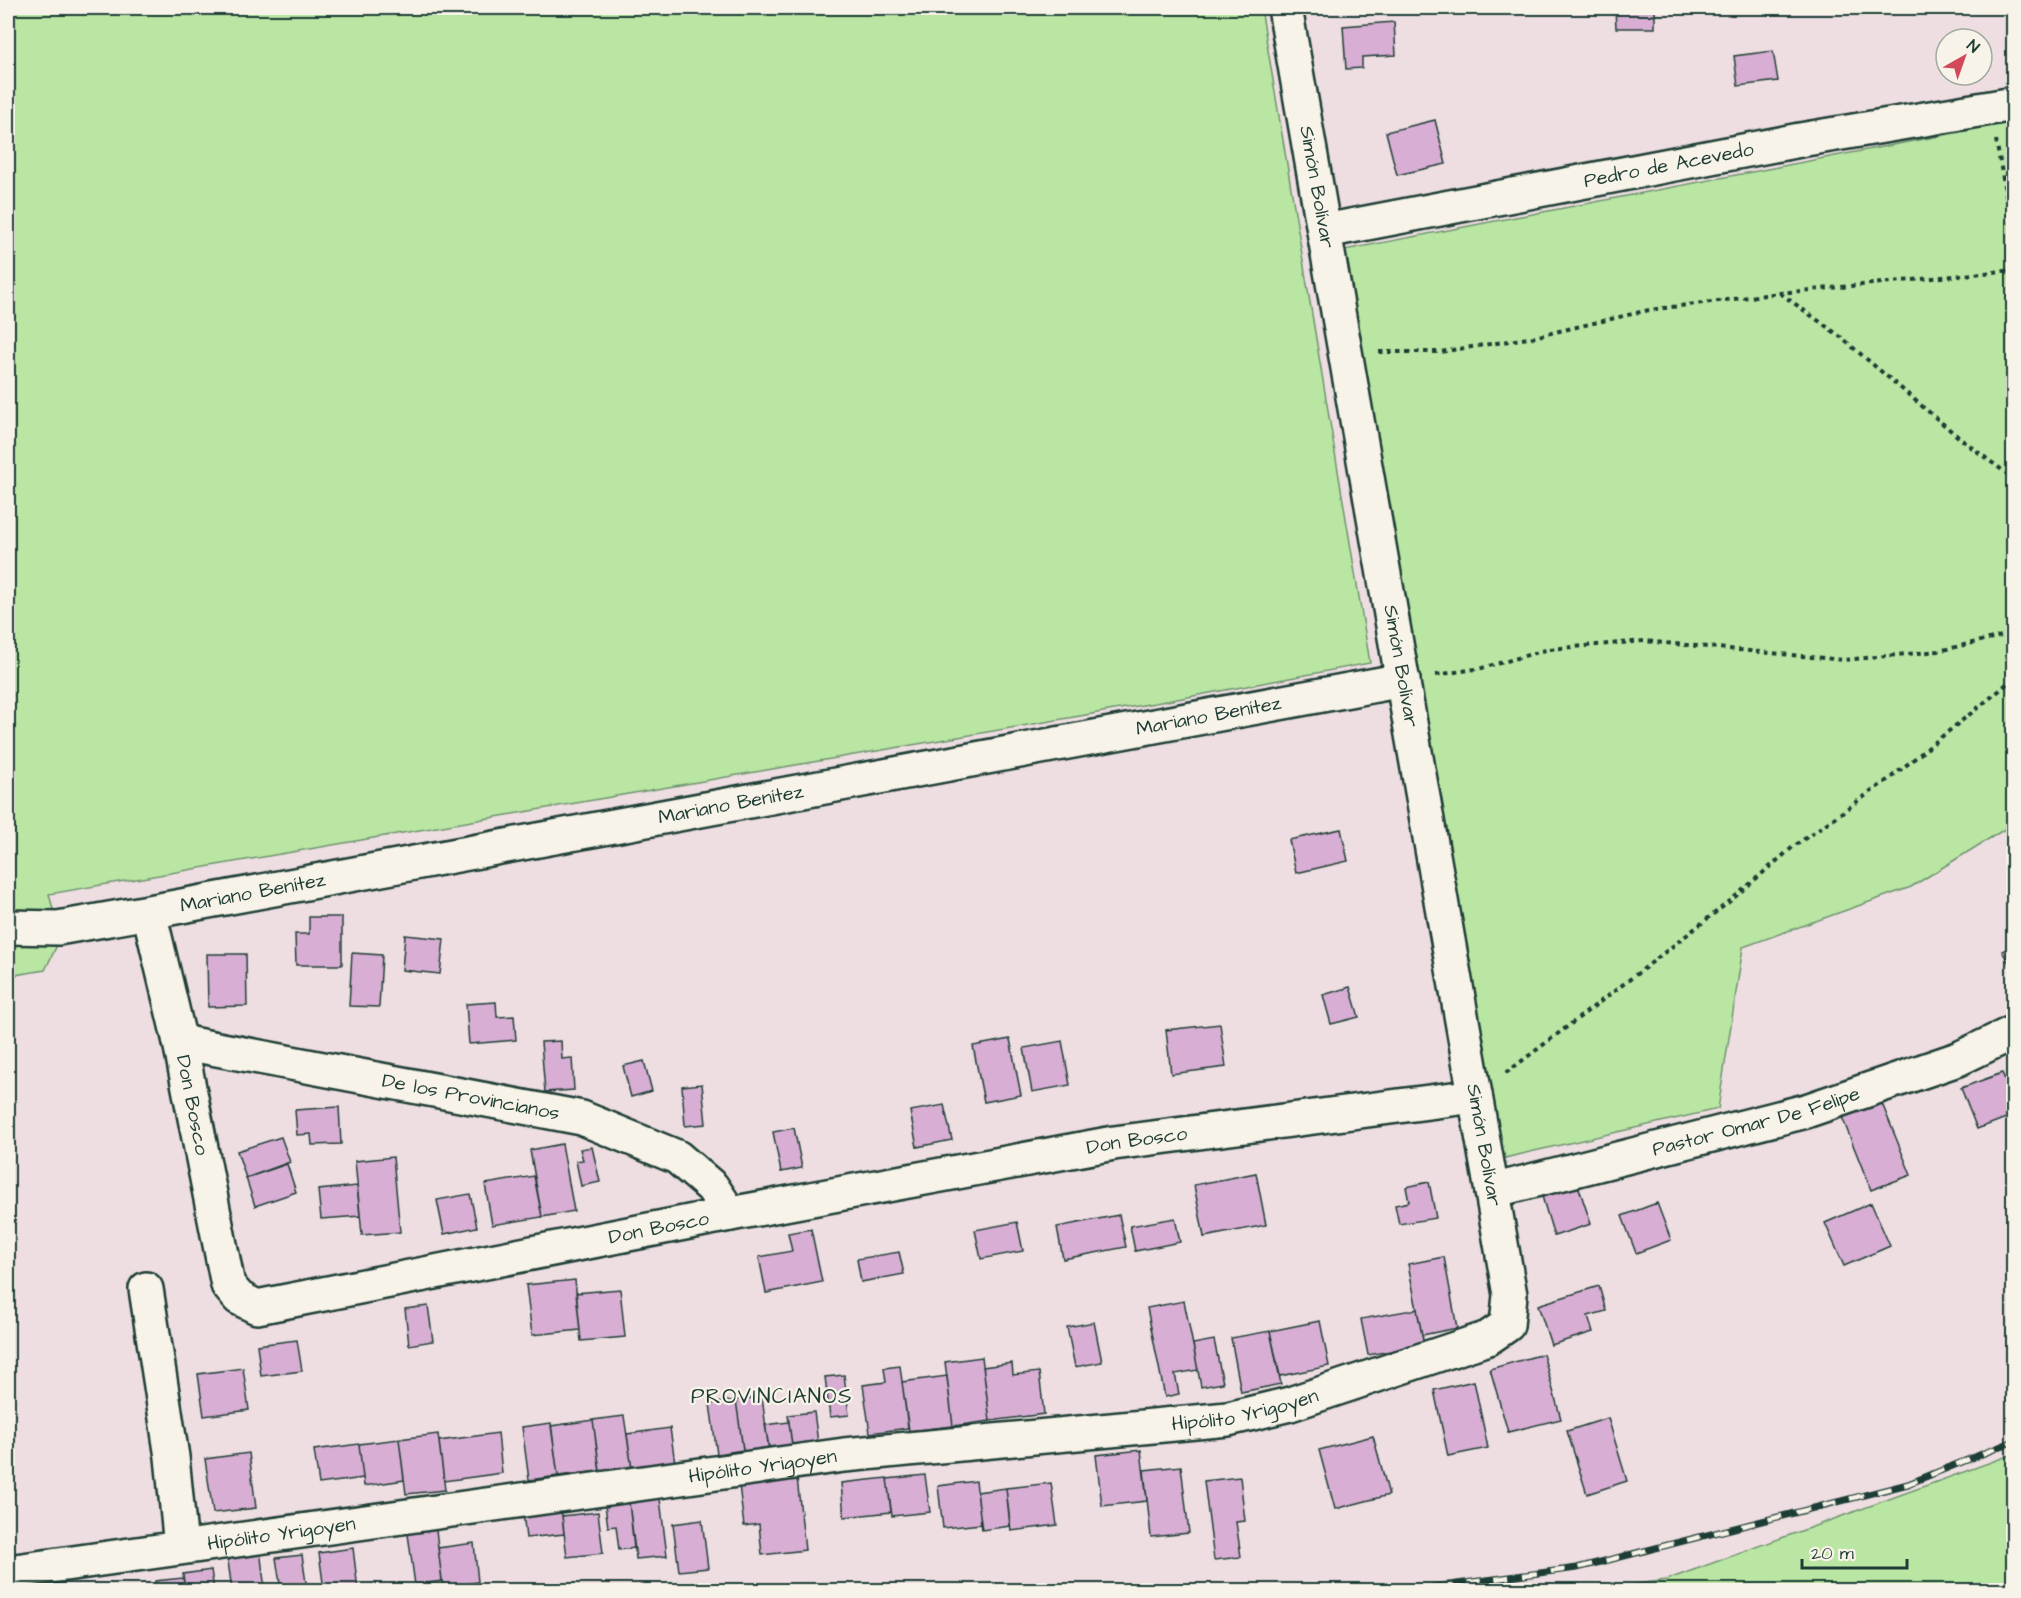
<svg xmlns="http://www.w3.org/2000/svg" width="2021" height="1598" font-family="'Architects Daughter',sans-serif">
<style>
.green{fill:#bae6a4;stroke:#6c926c;stroke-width:1.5}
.building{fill:#d8aed5;stroke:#1f3d34;stroke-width:1.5}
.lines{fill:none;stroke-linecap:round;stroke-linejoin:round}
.minor-casing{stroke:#1f3d34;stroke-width:38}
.path{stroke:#1f3d34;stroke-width:4;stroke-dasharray:4.5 4.5;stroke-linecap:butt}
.minor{stroke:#f7f3e8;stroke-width:33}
.rail-casing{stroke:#1f3d34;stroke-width:7}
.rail{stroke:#f7f3e8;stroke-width:4.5;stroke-dasharray:14;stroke-linecap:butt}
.labels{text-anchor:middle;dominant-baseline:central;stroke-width:4.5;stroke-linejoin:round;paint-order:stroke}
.street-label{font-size:20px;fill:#1f3d34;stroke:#f7f3e8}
.neighbourhood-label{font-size:21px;letter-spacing:1.5px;fill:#1f3d34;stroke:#f7f3e8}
</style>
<rect width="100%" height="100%" fill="#eedee2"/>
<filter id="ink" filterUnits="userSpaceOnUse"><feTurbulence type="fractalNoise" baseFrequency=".0167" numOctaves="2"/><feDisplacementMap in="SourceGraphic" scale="12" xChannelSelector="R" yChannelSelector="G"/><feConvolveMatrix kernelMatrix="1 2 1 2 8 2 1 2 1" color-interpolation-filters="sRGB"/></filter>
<g filter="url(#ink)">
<path class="green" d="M 8,8 L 1261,8 L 1370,663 L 1172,700 L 49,894 L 58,928 L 58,943 L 45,970 L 8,976 Z
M 2013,122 L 2013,824 L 1911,887 L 1743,947 L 1718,1109 L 1500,1159 L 1411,675 L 1344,250 Z
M 2013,1454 L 2013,1590 L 1596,1590 L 1666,1580 Z"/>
<path class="building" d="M 1615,8 L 1655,8 L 1655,28 L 1616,28 Z
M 1394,22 L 1396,55 L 1362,57 L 1362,68 L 1346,69 L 1343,26 Z
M 1773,51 L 1778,81 L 1738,86 L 1734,56 Z
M 1435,120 L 1446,164 L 1397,175 L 1386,132 Z
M 1341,829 L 1348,861 L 1296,873 L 1289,840 Z
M 309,917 L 342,917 L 342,965 L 296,965 L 295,934 L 309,934 Z
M 405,935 L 444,939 L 440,974 L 402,970 Z
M 2014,945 L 2014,972 L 2002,951 Z
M 352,953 L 382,955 L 379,1007 L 349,1006 Z
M 207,954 L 246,954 L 247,1006 L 208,1007 Z
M 1350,987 L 1359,1017 L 1331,1024 L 1323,995 Z
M 496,1002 L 497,1017 L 514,1016 L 516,1040 L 469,1044 L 466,1004 Z
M 1220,1024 L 1226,1067 L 1171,1074 L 1166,1030 Z
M 1010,1039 L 1021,1095 L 984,1102 L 973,1046 Z
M 561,1041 L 562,1059 L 572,1058 L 574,1090 L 545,1092 L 541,1042 Z
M 1062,1041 L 1070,1085 L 1032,1092 L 1024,1048 Z
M 644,1061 L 652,1091 L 631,1097 L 623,1066 Z
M 2002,1073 L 2014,1101 L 2014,1115 L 1977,1129 L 1961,1088 Z
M 702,1084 L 706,1124 L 685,1126 L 682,1086 Z
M 1881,1101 L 1911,1175 L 1871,1190 L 1842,1117 Z
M 944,1105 L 952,1140 L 917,1147 L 910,1111 Z
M 339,1107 L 341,1144 L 312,1145 L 311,1134 L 297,1135 L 295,1110 Z
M 794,1128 L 802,1168 L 781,1172 L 773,1132 Z
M 281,1137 L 290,1162 L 246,1178 L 237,1151 Z
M 562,1144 L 574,1211 L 542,1217 L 530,1150 Z
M 592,1147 L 600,1182 L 581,1186 L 576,1161 L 583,1160 L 580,1149 Z
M 393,1157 L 400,1232 L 362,1235 L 355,1161 Z
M 287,1164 L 296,1192 L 255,1206 L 246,1178 Z
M 1256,1173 L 1266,1225 L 1204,1237 L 1194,1185 Z
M 534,1176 L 542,1217 L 492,1225 L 485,1184 Z
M 1429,1182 L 1436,1218 L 1399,1224 L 1395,1205 L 1409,1202 L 1406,1187 Z
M 1577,1182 L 1591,1224 L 1554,1236 L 1541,1193 Z
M 357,1186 L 360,1216 L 321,1219 L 318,1190 Z
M 470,1194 L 477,1227 L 444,1234 L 437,1200 Z
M 1657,1203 L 1671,1240 L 1636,1253 L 1622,1216 Z
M 1871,1203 L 1890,1246 L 1844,1266 L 1825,1223 Z
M 1119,1215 L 1126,1247 L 1063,1259 L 1057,1227 Z
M 1175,1218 L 1180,1242 L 1135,1251 L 1130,1226 Z
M 1017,1222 L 1023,1251 L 981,1259 L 975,1230 Z
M 811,1229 L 822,1282 L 766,1293 L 759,1257 L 792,1251 L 788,1233 Z
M 899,1252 L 904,1274 L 861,1282 L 857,1259 Z
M 1444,1257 L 1457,1328 L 1422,1335 L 1408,1264 Z
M 575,1280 L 580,1330 L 532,1335 L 526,1285 Z
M 1599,1286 L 1606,1311 L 1588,1316 L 1593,1332 L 1551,1345 L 1538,1305 Z
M 620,1289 L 625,1337 L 581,1341 L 576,1293 Z
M 1184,1301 L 1198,1370 L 1175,1374 L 1179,1394 L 1165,1397 L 1147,1308 Z
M 428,1306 L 433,1341 L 409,1345 L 405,1309 Z
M 1417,1309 L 1424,1345 L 1368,1355 L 1361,1319 Z
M 1320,1321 L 1329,1366 L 1280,1376 L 1270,1331 Z
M 1094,1322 L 1102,1362 L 1075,1367 L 1067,1327 Z
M 1270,1331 L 1281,1384 L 1241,1392 L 1231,1338 Z
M 297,1340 L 302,1371 L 261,1376 L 257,1345 Z
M 1214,1340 L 1223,1383 L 1201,1387 L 1193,1344 Z
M 1543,1354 L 1561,1419 L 1508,1432 L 1490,1369 Z
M 982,1357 L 990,1421 L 953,1426 L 945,1362 Z
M 1012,1363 L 1013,1375 L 1039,1372 L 1044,1414 L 990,1421 L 983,1367 Z
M 900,1366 L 908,1428 L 870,1433 L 863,1385 L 886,1382 L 884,1368 Z
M 243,1368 L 249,1410 L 204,1416 L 198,1374 Z
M 844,1375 L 849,1415 L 830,1417 L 825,1377 Z
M 947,1376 L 953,1426 L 909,1431 L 902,1382 Z
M 1474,1381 L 1488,1448 L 1448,1456 L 1434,1390 Z
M 762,1397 L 769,1452 L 744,1456 L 736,1400 Z
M 736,1400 L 743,1450 L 717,1454 L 710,1404 Z
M 814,1412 L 818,1443 L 792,1446 L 788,1415 Z
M 624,1416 L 632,1469 L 600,1473 L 593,1420 Z
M 1608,1418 L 1627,1481 L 1587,1494 L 1567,1431 Z
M 593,1420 L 600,1471 L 558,1476 L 551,1426 Z
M 789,1422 L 792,1445 L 769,1447 L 765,1425 Z
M 551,1423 L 558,1476 L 529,1480 L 522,1427 Z
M 670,1428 L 675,1463 L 632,1469 L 627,1434 Z
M 498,1433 L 502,1473 L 444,1481 L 439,1441 Z
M 438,1434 L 445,1490 L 406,1494 L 399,1439 Z
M 1373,1436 L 1389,1495 L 1335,1509 L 1319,1450 Z
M 399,1439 L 404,1480 L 364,1486 L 359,1444 Z
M 359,1444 L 363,1478 L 319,1484 L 314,1450 Z
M 1141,1450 L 1147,1501 L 1102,1506 L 1096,1455 Z
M 249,1453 L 256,1508 L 213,1513 L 205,1459 Z
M 1181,1466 L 1189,1533 L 1151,1537 L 1144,1470 Z
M 925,1475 L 930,1512 L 892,1516 L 887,1479 Z
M 1240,1477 L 1245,1521 L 1236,1522 L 1241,1557 L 1214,1560 L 1204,1481 Z
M 797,1478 L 805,1550 L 762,1555 L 759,1524 L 744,1526 L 739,1485 Z
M 887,1478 L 891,1512 L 844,1517 L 841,1483 Z
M 976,1481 L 981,1524 L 943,1528 L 938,1486 Z
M 1051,1483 L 1057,1525 L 1011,1531 L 1006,1488 Z
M 1006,1488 L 1010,1526 L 982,1530 L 977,1492 Z
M 660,1499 L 667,1556 L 636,1559 L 629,1502 Z
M 629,1502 L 634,1548 L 619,1550 L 616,1526 L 608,1527 L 605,1505 Z
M 561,1508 L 564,1534 L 526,1538 L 523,1513 Z
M 598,1512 L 603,1553 L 567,1557 L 562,1516 Z
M 702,1520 L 708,1568 L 679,1571 L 673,1524 Z
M 436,1530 L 442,1581 L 415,1585 L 408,1534 Z
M 474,1543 L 478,1582 L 443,1587 L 438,1548 Z
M 353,1548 L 358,1590 L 324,1590 L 319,1553 Z
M 260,1550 L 265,1590 L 232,1590 L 227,1554 Z
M 302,1555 L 307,1590 L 281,1590 L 276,1558 Z
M 211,1570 L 214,1590 L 185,1590 L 183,1574 Z
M 183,1578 L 185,1590 L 157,1590 L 155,1581 Z"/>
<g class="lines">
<g class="minor-casing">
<g id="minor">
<path id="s1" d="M 1325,231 L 1800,140 L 2014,104"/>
<path id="s2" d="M 149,912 L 180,1042 L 228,1285 L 239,1298 L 257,1307 L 730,1214 L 1114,1143 L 1475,1096"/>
<path id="s3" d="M 8,927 L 58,928 L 149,912 L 1403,680"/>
<path id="s4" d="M 180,1042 L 582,1118 L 677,1157 L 712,1187 L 730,1214"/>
<path id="s5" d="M 1492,1191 L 1806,1111 L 1958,1059 L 2014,1032"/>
<path d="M 146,1289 L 172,1457 L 181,1547"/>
<path id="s6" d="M 8,1572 L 844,1455 L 1228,1419 L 1290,1404 L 1488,1338 L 1507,1325 L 1510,1295 L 1285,8"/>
</g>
</g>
<path class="path" d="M 1996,140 L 2014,240
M 1780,293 L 1837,334 L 1962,440 L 2014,479
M 1379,352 L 1440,352 L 1534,337 L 1649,310 L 1780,293 L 2014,270
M 1436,675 L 1482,668 L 1549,649 L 1644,641 L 1844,660 L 1939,651 L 2014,633
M 1506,1073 L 1646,967 L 1730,901 L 1793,847 L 1889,779 L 2000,690 L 2014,677"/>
<use href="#minor" class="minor"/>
<g class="rail-casing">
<path id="rail" d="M 1412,1590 L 1577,1568 L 1908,1484 L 2014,1441"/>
</g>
<use href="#rail" class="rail"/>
</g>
</g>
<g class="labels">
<g class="street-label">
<text stroke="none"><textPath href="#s1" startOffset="350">Pedro de Acevedo</textPath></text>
<text transform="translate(1317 187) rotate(80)">Simón Bolívar</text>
<text transform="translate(1401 666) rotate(80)">Simón Bolívar</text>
<text stroke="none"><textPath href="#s3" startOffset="1220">Mariano Benítez</textPath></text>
<text stroke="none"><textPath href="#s3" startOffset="734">Mariano Benítez</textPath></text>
<text stroke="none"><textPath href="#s3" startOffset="248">Mariano Benítez</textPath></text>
<text stroke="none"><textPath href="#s4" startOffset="296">De los Provincianos</textPath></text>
<text stroke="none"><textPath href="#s2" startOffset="198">Don Bosco</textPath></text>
<text stroke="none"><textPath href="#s5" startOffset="273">Pastor Omar De Felipe</textPath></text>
<text stroke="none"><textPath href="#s2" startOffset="1314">Don Bosco</textPath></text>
<text transform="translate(1484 1145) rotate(80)">Simón Bolívar</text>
<text stroke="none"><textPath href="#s2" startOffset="828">Don Bosco</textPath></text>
<text stroke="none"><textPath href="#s6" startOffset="1248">Hipólito Yrigoyen</textPath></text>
<text stroke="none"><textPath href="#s6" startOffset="762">Hipólito Yrigoyen</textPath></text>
<text stroke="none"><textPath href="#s6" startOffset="276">Hipólito Yrigoyen</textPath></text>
</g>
<g class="neighbourhood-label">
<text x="772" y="1396">PROVINCIANOS</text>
</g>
</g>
<rect width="2021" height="1598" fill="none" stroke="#f7f3e8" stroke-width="30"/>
<rect x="15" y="15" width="1991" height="1568" fill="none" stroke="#1f3d34" stroke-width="2" filter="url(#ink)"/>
<g transform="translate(1964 57) rotate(40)"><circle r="28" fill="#f7f3e8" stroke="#a1aaa0" stroke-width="1.5"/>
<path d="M0-4.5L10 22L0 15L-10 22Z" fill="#d1495b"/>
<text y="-9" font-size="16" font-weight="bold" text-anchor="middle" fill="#1f3d34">N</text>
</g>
<path d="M1802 1559v9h105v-9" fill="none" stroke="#1f3d34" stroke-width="3"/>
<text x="1811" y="1559" font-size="18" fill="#1f3d34" stroke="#f7f3e8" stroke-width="4.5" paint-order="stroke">20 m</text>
</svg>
